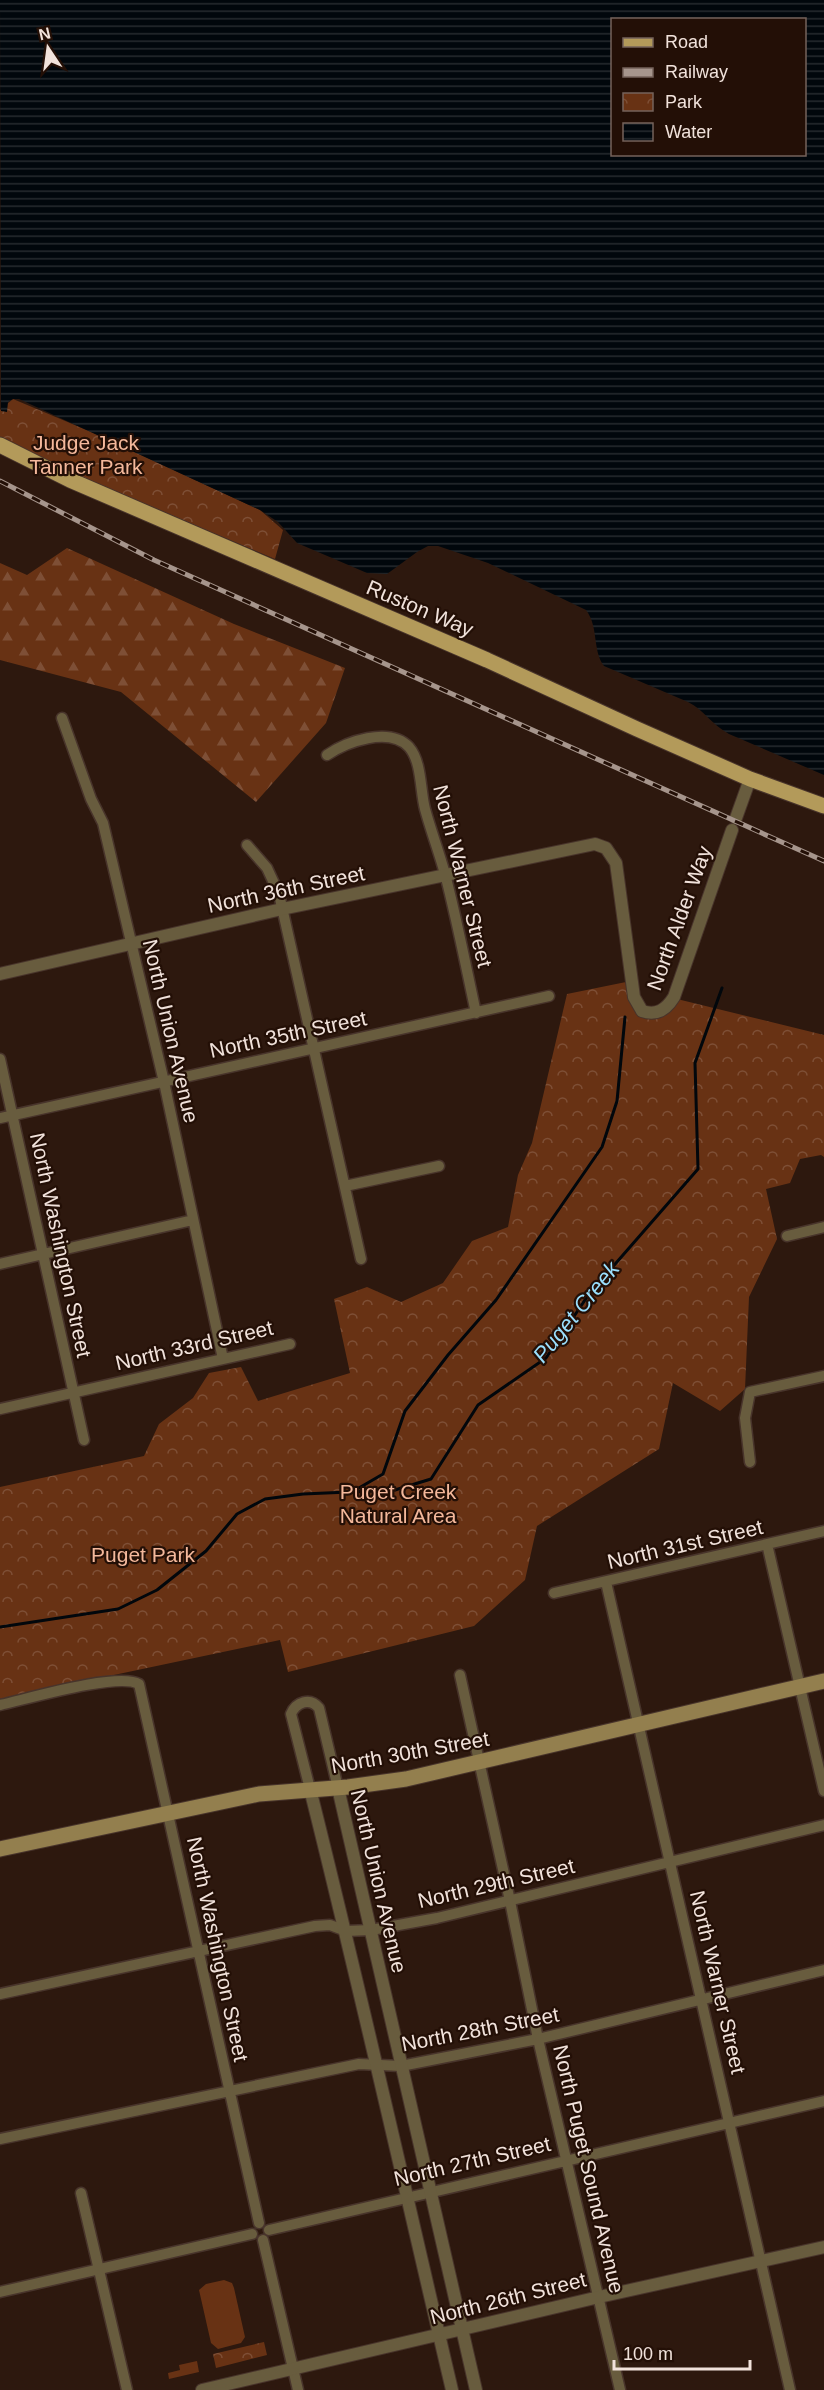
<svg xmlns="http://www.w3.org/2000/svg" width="824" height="2390" font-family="Helvetica,sans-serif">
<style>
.forest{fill:url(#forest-firs)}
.park{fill:url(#park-crowns)}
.garden{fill:#683214}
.water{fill:url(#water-rules);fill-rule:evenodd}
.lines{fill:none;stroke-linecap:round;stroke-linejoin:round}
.stream{stroke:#01070c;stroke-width:3}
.minor-casing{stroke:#48342b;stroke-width:13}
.tertiary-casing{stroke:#48342b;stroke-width:14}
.secondary-casing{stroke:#48342b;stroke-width:17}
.primary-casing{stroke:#48342b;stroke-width:17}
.minor{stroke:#685c3e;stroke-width:10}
.tertiary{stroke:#685c3e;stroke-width:12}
.secondary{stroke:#937f4e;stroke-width:15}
.primary{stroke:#b39a5a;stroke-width:15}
.rail-casing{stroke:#a6958c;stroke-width:5}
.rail{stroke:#230f06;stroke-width:3;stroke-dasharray:9;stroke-linecap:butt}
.labels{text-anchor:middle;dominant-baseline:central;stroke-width:4.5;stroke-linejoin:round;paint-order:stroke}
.park-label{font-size:21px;fill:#f4b89b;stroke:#230f06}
.street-label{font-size:21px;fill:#f1e2db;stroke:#230f06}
.water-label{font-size:22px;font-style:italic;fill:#9adffd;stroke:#230f06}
</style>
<defs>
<pattern id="forest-firs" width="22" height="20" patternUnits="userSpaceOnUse" patternTransform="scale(1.5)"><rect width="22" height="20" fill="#683214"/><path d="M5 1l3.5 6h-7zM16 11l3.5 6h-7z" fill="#7e4f36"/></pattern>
<pattern id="park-crowns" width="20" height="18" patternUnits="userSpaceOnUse" patternTransform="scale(1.5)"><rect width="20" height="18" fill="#683214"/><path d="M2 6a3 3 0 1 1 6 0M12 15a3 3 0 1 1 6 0" fill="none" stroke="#7e4f36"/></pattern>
<pattern id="water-rules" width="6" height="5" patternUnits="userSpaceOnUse" patternTransform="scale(1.5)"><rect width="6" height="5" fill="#01070c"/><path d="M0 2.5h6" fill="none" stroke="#262b2f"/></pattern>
</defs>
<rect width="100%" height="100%" fill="#2d180e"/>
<path class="forest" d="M 67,548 L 234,624 L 345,668 L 326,723 L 256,802 L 121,692 L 0,660 L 0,563 L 27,575 Z"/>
<path class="park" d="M 13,399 L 96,434 L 260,510 L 283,530 L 275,559 L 66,471 L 0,437 L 0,410 Z
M 626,982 L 642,1014 L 677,999 L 824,1035 L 824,1157 L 821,1155 L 800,1159 L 790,1183 L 766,1189 L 777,1239 L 749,1297 L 745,1389 L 720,1411 L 673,1383 L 659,1449 L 537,1526 L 525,1580 L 474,1626 L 288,1672 L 280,1640 L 0,1699 L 0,1487 L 144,1456 L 159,1424 L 193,1398 L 209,1373 L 241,1367 L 258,1401 L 350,1373 L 334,1299 L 367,1287 L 401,1302 L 443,1283 L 472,1241 L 508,1227 L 518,1175 L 532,1143 L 567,994 Z
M 264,2342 L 267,2355 L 216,2368 L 213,2354 Z"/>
<path class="garden" d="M 224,2280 L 232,2283 L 234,2288 L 245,2337 L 241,2343 L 218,2349 L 211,2343 L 199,2290 L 206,2284 Z
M 197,2361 L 199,2372 L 169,2379 L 168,2373 L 180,2370 L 179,2365 Z"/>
<path class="water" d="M 0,0 L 824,0 L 824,775 L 729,734 C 712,725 704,710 688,702 L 604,666 C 592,650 599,627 586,610 L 488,563 L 438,546 L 428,546 L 417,552 L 387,574 L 367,573 L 297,543 L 278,522 L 260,510 L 19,399 L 13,399 L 8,402 L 7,412 L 1,411 ZM 612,20 L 804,20 L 804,154 L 612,154 Z"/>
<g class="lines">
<path class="stream" d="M 352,1492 L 383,1474 L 405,1411 L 448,1355 L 496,1300 L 602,1147 L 617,1101 L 625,1017
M 0,1627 L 118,1609 L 157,1590 L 206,1551 L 237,1514 L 265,1499 L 303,1494 L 395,1490 L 431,1479 L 478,1405 L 546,1358 L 589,1294 L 698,1169 L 695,1063 L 722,988"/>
<g class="minor-casing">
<path id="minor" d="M 62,718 L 91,799 L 103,823 L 164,1082 L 223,1359
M 327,755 C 346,742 389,726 409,747 C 422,762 420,790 425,809 C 431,831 439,852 445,874 C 457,920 466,967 476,1013
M 247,845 L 267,868 L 279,894 L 361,1259
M 0,1059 L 84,1440
M 0,1118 L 549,996
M 345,1186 L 439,1166
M 787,1236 L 824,1227
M 0,1264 L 193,1220
M 0,1409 L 290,1344
M 750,1462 L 745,1418 L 750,1392 L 824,1376
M 767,1544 L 824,1791
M 606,1582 L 790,2390
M 554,1593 L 824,1531
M 460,1675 L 510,1901 L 538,2039 L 620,2390
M 0,1705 C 27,1699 118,1672 139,1684 L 259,2223
M 310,1789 L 291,1714 C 296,1702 310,1697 319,1708 L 338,1788
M 0,1994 L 315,1926 L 330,1925 L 346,1931 L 371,1930 L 437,1918 L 824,1825
M 0,2139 L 359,2064 L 401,2066 L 538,2039 L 824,1970
M 81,2193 L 127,2390
M 269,2230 L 824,2101
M 263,2240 L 298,2390
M 0,2292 L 252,2234"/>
</g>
<g class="tertiary-casing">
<path id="tertiary" d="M 736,818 L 750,779
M 0,974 L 282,909 L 595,844 L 606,848 L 616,863 L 634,997 L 642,1011 C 656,1016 666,1010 674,997 L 732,830
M 338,1788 L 476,2390
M 310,1789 C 360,1988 405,2190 452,2390
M 202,2390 L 599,2297 L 824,2247"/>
</g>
<g class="secondary-casing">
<path id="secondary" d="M 0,1849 L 259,1794 L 348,1787 L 406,1779 L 824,1681"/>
</g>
<g class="primary-casing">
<path id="primary" d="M 0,445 L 70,480 L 487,660 L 637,729 L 750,779 L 824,806"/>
</g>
<use href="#minor" class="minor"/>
<use href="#tertiary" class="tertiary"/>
<use href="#secondary" class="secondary"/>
<use href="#primary" class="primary"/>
<g class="rail-casing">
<path id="rail" d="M 0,481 L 154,560 L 824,861"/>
</g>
<use href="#rail" class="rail"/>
</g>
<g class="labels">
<g class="park-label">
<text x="86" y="442">Judge Jack<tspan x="86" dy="24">Tanner Park</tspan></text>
<text x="398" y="1491">Puget Creek<tspan x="398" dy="24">Natural Area</tspan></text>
<text x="143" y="1554">Puget Park</text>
</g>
<g class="street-label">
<text transform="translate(420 608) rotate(23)">Ruston Way</text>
<text transform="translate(463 876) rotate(76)">North Warner Street</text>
<text transform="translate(286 889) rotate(-12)">North 36th Street</text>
<text transform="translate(679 918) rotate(-70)">North Alder Way</text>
<text transform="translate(171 1031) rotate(77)">North Union Avenue</text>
<text transform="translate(288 1034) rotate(-12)">North 35th Street</text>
<text transform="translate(61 1245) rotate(78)">North Washington Street</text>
<text transform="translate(194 1345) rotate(-13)">North 33rd Street</text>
<text transform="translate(685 1544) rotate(-13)">North 31st Street</text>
<text transform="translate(410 1752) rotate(-10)">North 30th Street</text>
<text transform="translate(379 1881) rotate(77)">North Union Avenue</text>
<text transform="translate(496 1883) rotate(-13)">North 29th Street</text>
<text transform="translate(218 1949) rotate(78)">North Washington Street</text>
<text transform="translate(718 1982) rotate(77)">North Warner Street</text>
<text transform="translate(480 2029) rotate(-11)">North 28th Street</text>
<text transform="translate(472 2161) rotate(-13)">North 27th Street</text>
<text transform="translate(589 2169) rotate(77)">North Puget Sound Avenue</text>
<text transform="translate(508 2298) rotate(-14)">North 26th Street</text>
</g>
<g class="water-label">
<text transform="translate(576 1312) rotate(-51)">Puget Creek</text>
</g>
</g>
<rect x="611" y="18" width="195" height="138" fill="#230f06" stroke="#75635b" stroke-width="1.5"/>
<rect x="623" y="38" width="30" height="9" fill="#b39a5a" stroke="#75635b" stroke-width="1.5"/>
<text x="665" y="48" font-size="18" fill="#f1e2db">Road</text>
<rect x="623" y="68" width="30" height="9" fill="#a6958c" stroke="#75635b" stroke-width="1.5"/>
<text x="665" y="78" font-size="18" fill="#f1e2db">Railway</text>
<rect x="623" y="93" width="30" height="18" fill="url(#park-crowns)" stroke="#75635b" stroke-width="1.5"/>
<text x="665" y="108" font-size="18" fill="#f1e2db">Park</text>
<rect x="623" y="123" width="30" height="18" fill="url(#water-rules)" stroke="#75635b" stroke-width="1.5"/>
<text x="665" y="138" font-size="18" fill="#f1e2db">Water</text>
<g transform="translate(48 48) rotate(347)" stroke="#230f06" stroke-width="4.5" paint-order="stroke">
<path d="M0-4.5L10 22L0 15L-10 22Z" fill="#f1e2db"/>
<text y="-9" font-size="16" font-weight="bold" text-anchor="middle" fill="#f1e2db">N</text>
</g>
<path d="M614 2360v9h136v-9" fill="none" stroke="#f1e2db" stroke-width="3"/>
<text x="623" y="2360" font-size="18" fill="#f1e2db" stroke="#230f06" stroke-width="4.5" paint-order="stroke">100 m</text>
</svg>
